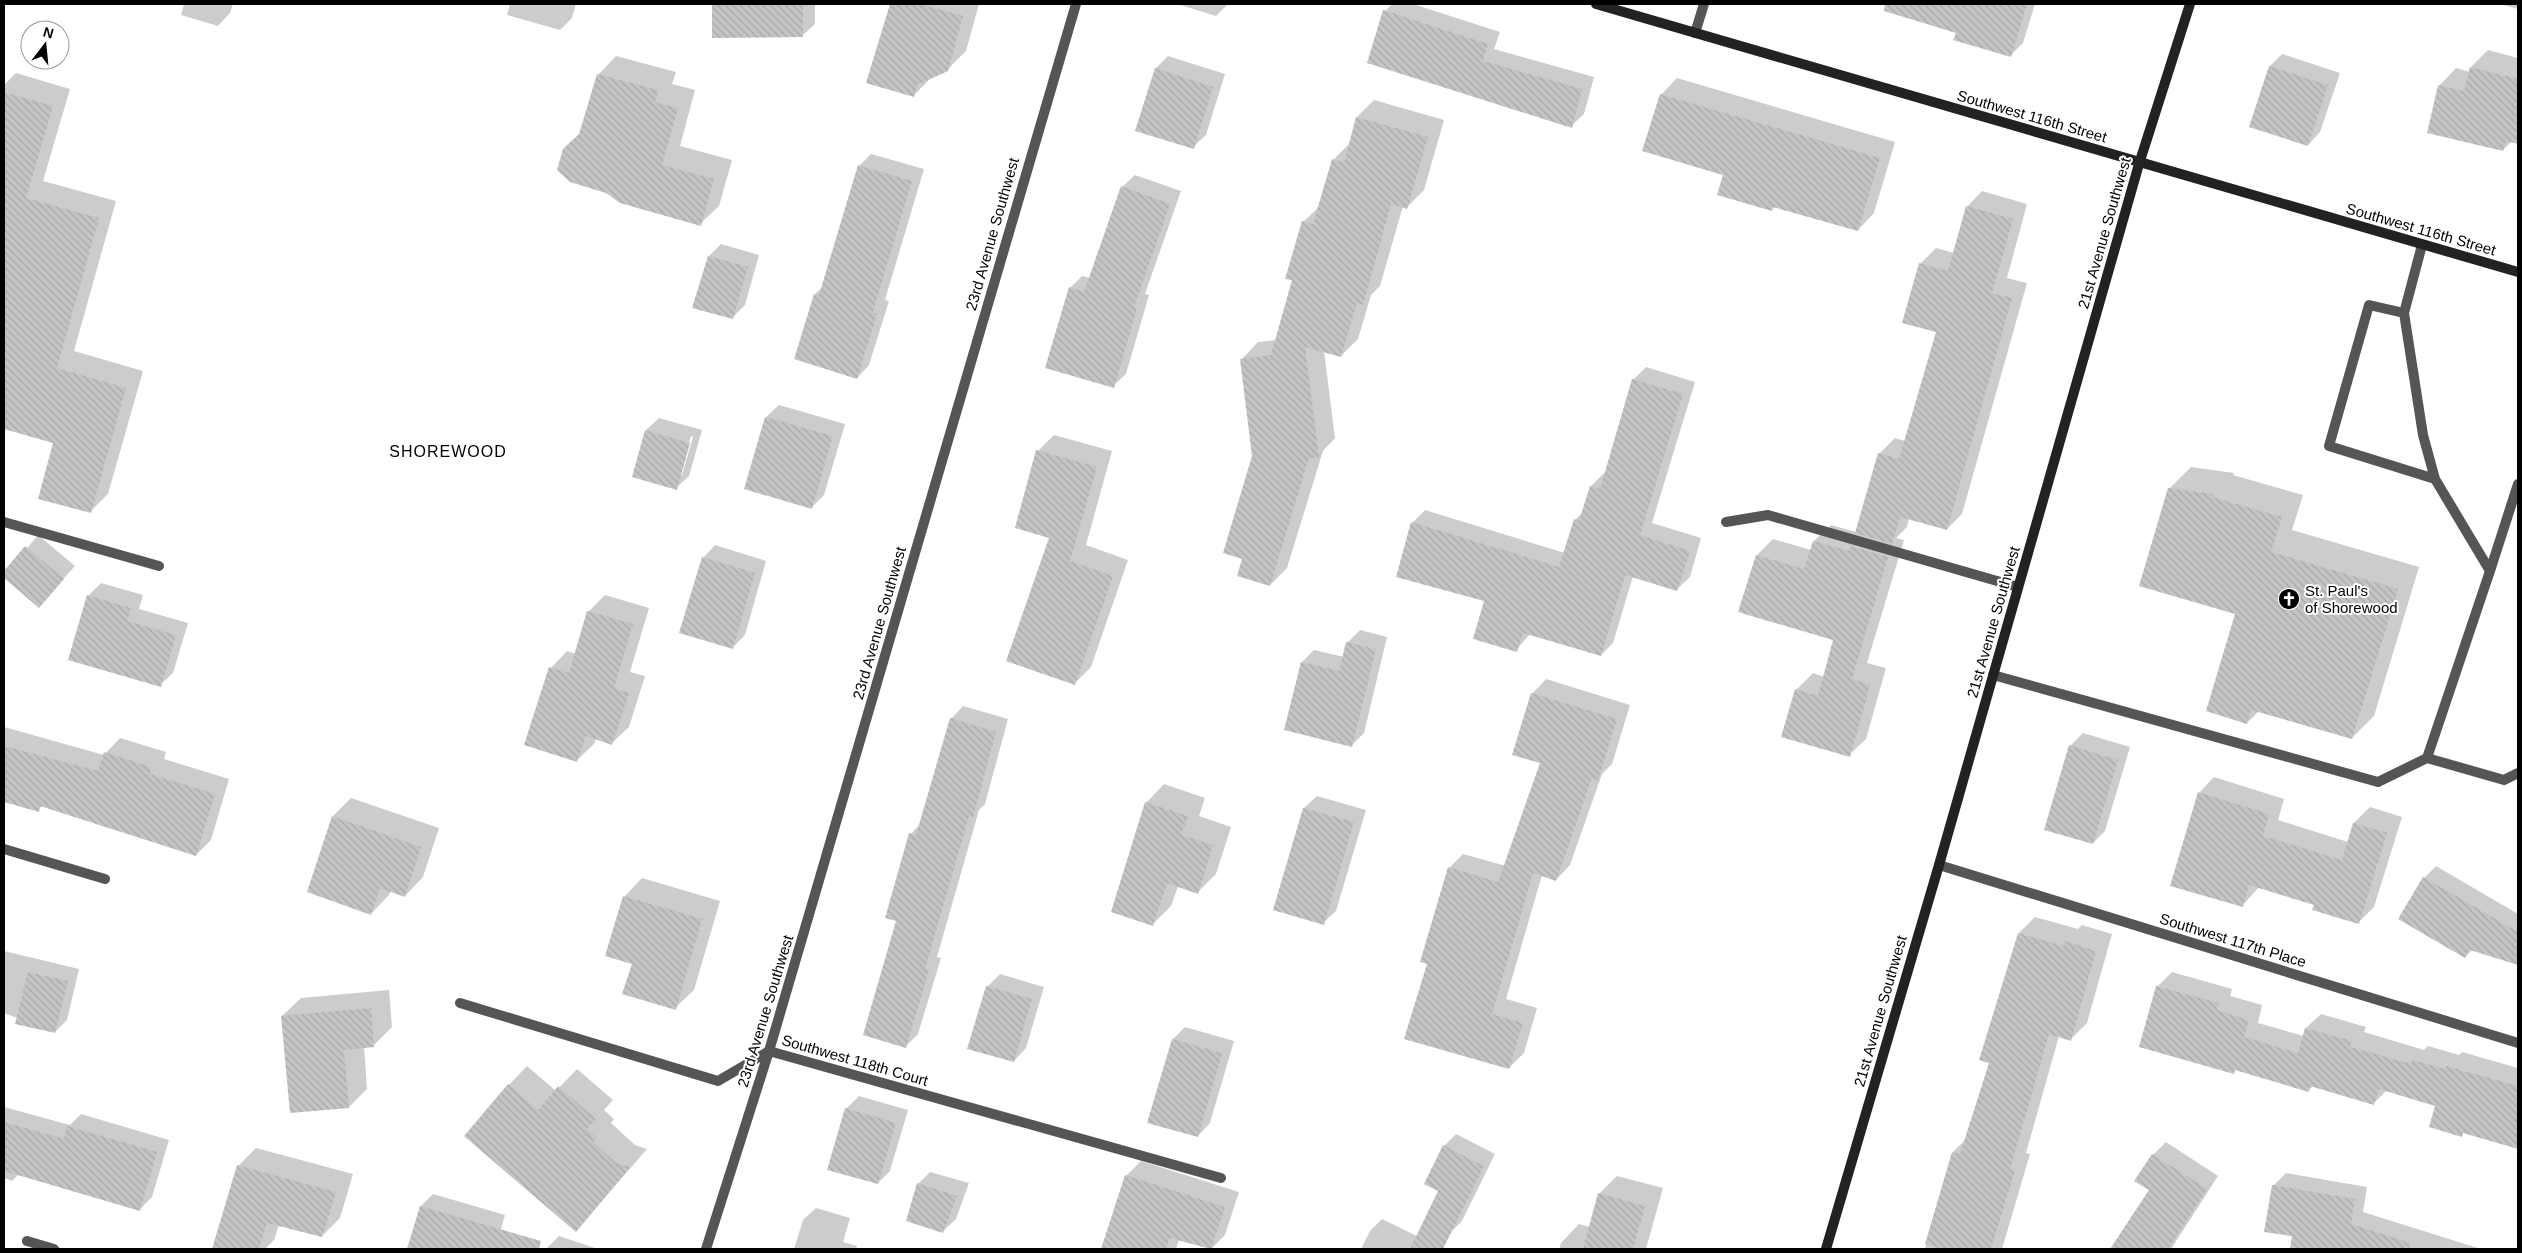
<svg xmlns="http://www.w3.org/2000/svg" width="2522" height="1253" font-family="Arial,sans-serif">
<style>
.shadow{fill:#0003;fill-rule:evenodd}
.building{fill:url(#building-back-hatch)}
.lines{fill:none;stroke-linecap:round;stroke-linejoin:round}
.lane{stroke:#555;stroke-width:10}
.street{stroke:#555;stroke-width:10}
.secondary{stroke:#222;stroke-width:10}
.labels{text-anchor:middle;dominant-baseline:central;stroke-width:4;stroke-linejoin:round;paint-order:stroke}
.street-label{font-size:15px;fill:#000;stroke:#fff}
.poi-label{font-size:15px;fill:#000;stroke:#fff;text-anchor:start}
.neighbourhood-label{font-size:16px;letter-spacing:1px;fill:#000;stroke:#fff}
</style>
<defs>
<pattern id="building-back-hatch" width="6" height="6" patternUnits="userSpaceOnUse" patternTransform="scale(1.25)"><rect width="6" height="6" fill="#c4c4c4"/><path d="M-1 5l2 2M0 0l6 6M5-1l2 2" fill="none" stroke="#a7a7a7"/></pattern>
</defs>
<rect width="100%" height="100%" fill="#fff"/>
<path class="shadow" d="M 184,4 L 233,4 L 230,13 L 218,26 L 181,15 Z
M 510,4 L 576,4 L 572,18 L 560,30 L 507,15 Z
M 713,4 L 815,4 L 815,24 L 802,36 L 713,37 Z
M 891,4 L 979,4 L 966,51 L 947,70 L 932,77 L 913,96 L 868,83 Z
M 1177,4 L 1228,4 L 1216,16 Z
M 1392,4 L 1413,4 L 1500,32 L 1494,49 L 1594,77 L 1584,114 L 1571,126 L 1385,11 Z
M 1900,4 L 2035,4 L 2023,43 L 2011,55 L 1957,32 L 1897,14 Z
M 2500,4 L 2518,4 L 2518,9 Z
M 2488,50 L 2518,58 L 2518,143 L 2512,141 L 2503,150 L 2439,86 L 2456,68 L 2470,72 L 2471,67 Z
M 2282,54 L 2340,73 L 2320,132 L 2308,145 L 2270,66 Z
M 616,56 L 676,72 L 672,84 L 695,90 L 680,146 L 732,160 L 719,206 L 700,224 L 581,133 L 598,75 Z
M 1168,56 L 1225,74 L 1206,135 L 1193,147 L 1156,68 Z
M 16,73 L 70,89 L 43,181 L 116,201 L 74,351 L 143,371 L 108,494 L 90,512 L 55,443 L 4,428 L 4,85 Z
M 1677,78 L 1895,142 L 1874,213 L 1858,230 L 1775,206 L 1772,210 L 1725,174 L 1661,95 Z
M 1374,100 L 1444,120 L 1424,190 L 1407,207 L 1403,206 L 1380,286 L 1371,295 L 1358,339 L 1341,356 L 1324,351 L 1335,438 L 1323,451 L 1287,568 L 1270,585 L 1243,558 L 1253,456 L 1241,360 L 1258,342 L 1276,340 L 1293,280 L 1303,222 L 1320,206 L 1333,160 L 1350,143 L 1357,117 Z
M 871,154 L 924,169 L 885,300 L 889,301 L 869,365 L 857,378 L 815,294 L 824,286 L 859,166 Z
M 1135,175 L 1181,191 L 1145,294 L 1149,295 L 1126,374 L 1113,386 L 1070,288 L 1082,276 L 1090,278 L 1122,187 Z
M 1982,191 L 2027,204 L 2007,278 L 2027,283 L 1962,514 L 1947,529 L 1909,518 L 1907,527 L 1896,538 L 1904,540 L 1867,663 L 1886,668 L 1866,739 L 1849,755 L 1796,690 L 1813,673 L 1824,677 L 1835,639 L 1757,555 L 1773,539 L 1811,550 L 1814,541 L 1831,525 L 1856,532 L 1879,454 L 1895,438 L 1905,441 L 1938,331 L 1920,264 L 1936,248 L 1954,253 L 1967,207 Z
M 721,244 L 759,255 L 745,305 L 732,318 L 709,256 Z
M 1646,367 L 1695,382 L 1652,523 L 1701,538 L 1690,577 L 1677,589 L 1633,576 L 1613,643 L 1601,655 L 1530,634 L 1516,650 L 1486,601 L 1412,523 L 1425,510 L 1565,553 L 1575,520 L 1583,512 L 1591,486 L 1603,474 L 1606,475 L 1633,380 Z
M 779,405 L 845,424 L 824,495 L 812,507 L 746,489 L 766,417 Z
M 659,418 L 702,430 L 689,476 L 676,488 L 646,430 ZM 691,436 L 693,437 L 682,475 L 680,475 Z
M 1054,435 L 1112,451 L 1086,545 L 1128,560 L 1091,667 L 1074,684 L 1038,451 Z
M 2191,467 L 2234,473 L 2233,475 L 2303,495 L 2292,530 L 2419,567 L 2374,716 L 2352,738 L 2259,711 L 2247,723 L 2237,613 L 2169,489 Z
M 38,535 L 75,566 L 39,606 L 4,576 Z
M 715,545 L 766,561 L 745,635 L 733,647 L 703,558 Z
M 101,583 L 143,595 L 139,609 L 188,623 L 173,673 L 160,685 L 70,659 L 89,595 Z
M 605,595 L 649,608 L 630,672 L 645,676 L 629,727 L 612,743 L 596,738 L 594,744 L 577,760 L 551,668 L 567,651 L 576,654 L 588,612 Z
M 1360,630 L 1387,637 L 1364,733 L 1352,745 L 1302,662 L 1314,650 L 1344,657 L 1348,642 Z
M 1546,679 L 1630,705 L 1612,764 L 1602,774 L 1570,865 L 1556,880 L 1542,875 L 1506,999 L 1537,1008 L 1524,1053 L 1509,1068 L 1428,963 L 1449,868 L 1463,854 L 1506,866 L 1542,763 L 1532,694 Z
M 963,706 L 1008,719 L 985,804 L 979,810 L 937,957 L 941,958 L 918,1034 L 906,1046 L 897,920 L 911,834 L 921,823 L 951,719 Z
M 4,727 L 104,755 L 120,738 L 166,752 L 164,759 L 229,779 L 211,840 L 196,855 L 43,805 L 38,810 L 4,801 Z
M 2083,733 L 2130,747 L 2105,831 L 2093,843 L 2070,746 Z
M 2214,777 L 2284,799 L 2278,820 L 2348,842 L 2354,823 L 2370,807 L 2402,817 L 2374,907 L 2358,923 L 2316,904 L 2259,887 L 2242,906 L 2199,793 Z
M 1164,784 L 1205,798 L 1199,816 L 1231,827 L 1216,874 L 1198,892 L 1178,886 L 1171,906 L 1153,924 L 1146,803 Z
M 1317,796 L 1366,810 L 1336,911 L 1323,923 L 1274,909 L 1304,808 Z
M 351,798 L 439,828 L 423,877 L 405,896 L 391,891 L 389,895 L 371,914 L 333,816 Z
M 2436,866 L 2518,914 L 2518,964 L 2472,950 L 2465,957 L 2400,919 L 2424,878 Z
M 642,878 L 720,901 L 694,990 L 675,1008 L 633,963 L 624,897 Z
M 2035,917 L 2078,929 L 2082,925 L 2112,934 L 2087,1023 L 2070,1040 L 2059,1036 L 2026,1153 L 2030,1154 L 2002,1249 L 1925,1249 L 1953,1152 L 1966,1139 L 1990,1062 L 1981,1060 L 2019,933 Z
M 4,951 L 79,969 L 67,1020 L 55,1032 L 4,1013 Z
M 2172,972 L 2232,989 L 2230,996 L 2262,1005 L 2258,1023 L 2304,1036 L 2306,1028 L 2321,1014 L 2366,1027 L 2364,1032 L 2424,1050 L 2428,1046 L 2459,1055 L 2462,1052 L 2518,1068 L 2518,1129 L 2464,1132 L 2461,1135 L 2437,1105 L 2387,1090 L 2374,1103 L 2313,1086 L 2309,1090 L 2236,1069 L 2233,1072 L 2157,987 Z
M 1000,974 L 1044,987 L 1026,1048 L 1014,1061 L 969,1048 L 988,986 Z
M 389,990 L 392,1027 L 373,1046 L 364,1046 L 367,1089 L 349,1107 L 282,1016 L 301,998 Z
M 1185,1027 L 1234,1041 L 1210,1123 L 1198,1136 L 1173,1039 Z
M 527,1066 L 556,1091 L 577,1069 L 613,1100 L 604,1110 L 614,1119 L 611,1123 L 635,1145 L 647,1149 L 576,1231 L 509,1085 Z
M 859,1096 L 908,1110 L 890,1171 L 878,1183 L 846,1109 Z
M 4,1107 L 70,1125 L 81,1114 L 169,1140 L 152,1197 L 140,1209 L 19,1174 L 12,1181 L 4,1178 Z
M 1456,1134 L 1495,1154 L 1462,1221 L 1450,1233 L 1439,1191 L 1444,1146 Z
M 2166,1142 L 2218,1176 L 2171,1249 L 2115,1249 L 2113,1248 L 2150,1190 L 2136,1181 L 2153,1155 Z
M 256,1148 L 353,1174 L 340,1218 L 322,1236 L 279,1225 L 274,1240 L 265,1249 L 223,1249 L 214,1247 L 238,1166 Z
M 1141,1161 L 1239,1192 L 1225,1235 L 1211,1249 L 1179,1240 L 1176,1249 L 1102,1249 L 1126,1176 Z
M 930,1172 L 969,1183 L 956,1219 L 943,1231 L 918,1184 Z
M 2286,1173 L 2367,1187 L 2363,1212 L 2481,1249 L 2291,1249 L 2293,1235 L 2273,1186 Z
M 1617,1176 L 1663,1188 L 1646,1249 L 1559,1249 L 1561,1243 L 1579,1224 L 1590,1227 L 1599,1194 Z
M 433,1194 L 505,1215 L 495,1249 L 408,1249 L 421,1206 Z
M 816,1208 L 850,1218 L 843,1242 L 857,1246 L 856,1249 L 794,1249 L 803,1220 Z
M 1382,1219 L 1425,1240 L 1421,1249 L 1361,1249 L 1370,1231 Z
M 559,1236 L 598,1249 L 546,1249 Z"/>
<path class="building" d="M 712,4 L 803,4 L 803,37 L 712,38 Z
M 890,4 L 920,4 L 963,16 L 948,71 L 917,85 L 914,97 L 866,83 Z
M 1885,4 L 2027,4 L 2011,57 L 1953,40 L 1956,33 L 1884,11 Z
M 1383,10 L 1488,44 L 1483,61 L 1582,89 L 1572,128 L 1367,63 Z
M 2269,66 L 2328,85 L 2308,146 L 2249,127 Z
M 2470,67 L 2518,79 L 2518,144 L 2506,141 L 2503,151 L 2427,133 L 2438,85 L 2464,91 Z
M 1155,68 L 1213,87 L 1194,149 L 1135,131 Z
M 597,74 L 658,90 L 655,102 L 678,108 L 662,165 L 714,179 L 701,226 L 620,203 L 606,193 L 570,182 L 557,170 L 563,149 L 579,134 Z
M 4,92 L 53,106 L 26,198 L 99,218 L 57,368 L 126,388 L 91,513 L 38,499 L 53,443 L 4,429 Z
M 1660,94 L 1880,158 L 1858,231 L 1773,207 L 1772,211 L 1717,195 L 1723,175 L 1642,151 Z
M 1356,117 L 1428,137 L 1407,209 L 1391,204 L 1363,305 L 1357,303 L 1341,357 L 1305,347 L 1319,457 L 1309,458 L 1270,586 L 1237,576 L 1242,559 L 1223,553 L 1252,456 L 1240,359 L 1271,355 L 1292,280 L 1285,279 L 1302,221 L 1313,224 L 1332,159 L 1344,163 Z
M 858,165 L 912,181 L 873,312 L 877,314 L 857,379 L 794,359 L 814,294 L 819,295 Z
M 1121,186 L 1170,204 L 1134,307 L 1137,308 L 1114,388 L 1045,368 L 1069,287 L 1084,292 Z
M 1966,206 L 2013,219 L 1992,293 L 2012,298 L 1947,530 L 1900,517 L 1892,544 L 1855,533 L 1878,453 L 1899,459 L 1936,332 L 1902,323 L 1919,263 L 1948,271 Z
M 708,256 L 748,267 L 733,319 L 692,308 Z
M 1632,379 L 1683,394 L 1640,535 L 1690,551 L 1677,591 L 1625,575 L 1601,656 L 1523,633 L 1517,652 L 1473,639 L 1484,601 L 1396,577 L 1411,522 L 1559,567 L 1574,519 L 1579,521 L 1590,486 L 1600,489 Z
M 765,417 L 833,436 L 812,509 L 744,489 Z
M 645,430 L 690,443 L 677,490 L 632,477 Z
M 1036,450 L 1097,467 L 1070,561 L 1113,576 L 1075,685 L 1006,661 L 1049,538 L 1015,528 Z
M 2168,488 L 2213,494 L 2212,497 L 2282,517 L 2271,552 L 2398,589 L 2352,739 L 2251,710 L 2247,724 L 2206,711 L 2235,614 L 2139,586 Z
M 1813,541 L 1849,551 L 1851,546 L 1888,557 L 1852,679 L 1870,685 L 1850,757 L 1781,737 L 1795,689 L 1818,696 L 1833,640 L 1738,612 L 1756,555 L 1804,569 Z
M 25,546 L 64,579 L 39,608 L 4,578 L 4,571 Z
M 702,557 L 755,573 L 733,649 L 679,633 Z
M 87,595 L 131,608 L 127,621 L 176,635 L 161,687 L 68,660 Z
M 587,611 L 633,624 L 614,688 L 629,693 L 612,745 L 586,736 L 577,762 L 524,745 L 549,667 L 569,673 Z
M 1346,642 L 1376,649 L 1352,747 L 1284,730 L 1301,662 L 1339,671 Z
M 1531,693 L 1617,719 L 1598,780 L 1592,778 L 1556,881 L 1533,873 L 1492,1014 L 1523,1023 L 1509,1069 L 1404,1039 L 1427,964 L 1420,962 L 1448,867 L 1498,882 L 1540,763 L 1512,755 Z
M 950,718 L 996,732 L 973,818 L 969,816 L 925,969 L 929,970 L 906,1048 L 863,1035 L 896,921 L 885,918 L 909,833 L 916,835 Z
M 2069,745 L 2118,760 L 2093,844 L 2044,830 Z
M 4,746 L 98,771 L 104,752 L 151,767 L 150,774 L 215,794 L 196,856 L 40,806 L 39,812 L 4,802 Z
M 2198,792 L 2269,814 L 2263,836 L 2342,860 L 2353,823 L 2387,833 L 2359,924 L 2312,910 L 2314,905 L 2249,885 L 2243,907 L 2170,886 Z
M 1145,802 L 1188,816 L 1181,835 L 1213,845 L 1198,894 L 1167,883 L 1153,926 L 1111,912 Z
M 1303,808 L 1354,822 L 1324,925 L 1273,910 Z
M 332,816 L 421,847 L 405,897 L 380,888 L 371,915 L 307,892 Z
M 2423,877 L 2518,932 L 2518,965 L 2470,950 L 2465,958 L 2398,919 Z
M 623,896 L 702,919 L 676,1010 L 622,994 L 632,964 L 605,956 Z
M 2018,933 L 2063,946 L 2065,941 L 2096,951 L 2071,1041 L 2049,1034 L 2010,1169 L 2015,1170 L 1991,1249 L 1942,1249 L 1925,1244 L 1952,1152 L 1960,1154 L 1989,1063 L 1979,1060 Z
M 28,972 L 68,981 L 55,1033 L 15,1024 Z
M 986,986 L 1032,999 L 1014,1062 L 967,1049 Z
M 2156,986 L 2219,1003 L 2217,1010 L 2249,1020 L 2244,1037 L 2298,1053 L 2305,1028 L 2352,1041 L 2350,1047 L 2411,1064 L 2413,1060 L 2445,1069 L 2446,1066 L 2518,1086 L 2518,1149 L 2463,1133 L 2462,1137 L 2429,1127 L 2435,1106 L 2379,1089 L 2374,1105 L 2310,1086 L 2309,1092 L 2235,1070 L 2234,1074 L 2139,1047 Z
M 371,1008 L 374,1047 L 344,1050 L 349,1108 L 290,1113 L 281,1016 Z
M 1172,1039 L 1222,1053 L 1198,1137 L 1147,1123 Z
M 508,1084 L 538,1110 L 558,1086 L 596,1119 L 587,1129 L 597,1138 L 593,1142 L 616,1163 L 630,1167 L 576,1232 L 464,1136 Z
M 845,1108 L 896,1123 L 878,1184 L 827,1170 Z
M 4,1122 L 64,1139 L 67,1126 L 157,1152 L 140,1211 L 4,1171 Z
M 1443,1145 L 1484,1166 L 1443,1249 L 1410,1249 L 1438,1191 L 1424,1184 Z
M 2152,1154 L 2207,1189 L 2168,1249 L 2110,1249 L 2149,1190 L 2134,1181 Z
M 237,1165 L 336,1192 L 322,1237 L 267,1223 L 259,1249 L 212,1249 Z
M 1125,1175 L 1225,1207 L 1211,1249 L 1170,1238 L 1166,1249 L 1101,1249 Z
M 917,1183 L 957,1196 L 943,1233 L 906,1221 Z
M 2272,1185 L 2355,1199 L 2351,1224 L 2410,1243 L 2409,1249 L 2290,1249 L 2292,1236 L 2264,1232 Z
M 1598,1193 L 1645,1206 L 1633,1249 L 1583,1249 Z
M 420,1206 L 541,1241 L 539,1249 L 407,1249 Z"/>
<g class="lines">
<path class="lane" d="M 2404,313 L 2369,305 L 2329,446 L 2435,479
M 4,522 L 159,566
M 1726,522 L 1768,515 L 2018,587
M 2490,571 L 2518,484
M 1993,675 L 2378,782 L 2427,758 L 2490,571 L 2435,479 L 2423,435 L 2404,313 L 2422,245
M 2427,758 L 2504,780 L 2518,773
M 4,849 L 105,879"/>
<path class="street" d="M 1695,33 L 1704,4
M 1939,865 L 2518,1043
M 460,1003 L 718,1081 L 769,1051 L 1221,1178
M 27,1241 L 54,1249
M 706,1249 L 769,1051 L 1076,4"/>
<path class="secondary" d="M 1596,4 L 2518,272
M 1826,1249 L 1939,865 L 2139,164 L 2190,4"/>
</g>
<defs>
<g id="church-disc" transform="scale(1.125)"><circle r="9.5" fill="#000" stroke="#fff"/><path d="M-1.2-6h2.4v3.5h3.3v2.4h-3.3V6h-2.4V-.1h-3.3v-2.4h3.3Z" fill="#fff"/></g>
</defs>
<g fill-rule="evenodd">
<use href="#church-disc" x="2289" y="599"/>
</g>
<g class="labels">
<g class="street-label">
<text transform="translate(2032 116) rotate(16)">Southwest 116th Street</text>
<text transform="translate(2421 229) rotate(16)">Southwest 116th Street</text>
<text transform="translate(2104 233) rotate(-74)">21st Avenue Southwest</text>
<text transform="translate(992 234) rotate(-74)">23rd Avenue Southwest</text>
<text transform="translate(1993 622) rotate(-74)">21st Avenue Southwest</text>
<text transform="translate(879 623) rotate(-74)">23rd Avenue Southwest</text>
<text transform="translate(2233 940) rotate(17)">Southwest 117th Place</text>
<text transform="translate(765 1011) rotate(-73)">23rd Avenue Southwest</text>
<text transform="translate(1880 1011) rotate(-74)">21st Avenue Southwest</text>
<text transform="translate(855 1060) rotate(16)">Southwest 118th Court</text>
</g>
<g class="poi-label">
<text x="2305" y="590">St. Paul's<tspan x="2305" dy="17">of Shorewood</tspan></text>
</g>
<g class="neighbourhood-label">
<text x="448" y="451">SHOREWOOD</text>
</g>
</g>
<rect width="2522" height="1253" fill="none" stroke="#000000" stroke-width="10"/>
<g transform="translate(45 45) rotate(16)"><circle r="24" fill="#ffffff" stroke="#999999"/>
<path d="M0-4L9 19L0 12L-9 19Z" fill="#000000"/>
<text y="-8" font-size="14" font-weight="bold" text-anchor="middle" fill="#000000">N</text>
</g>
</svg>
